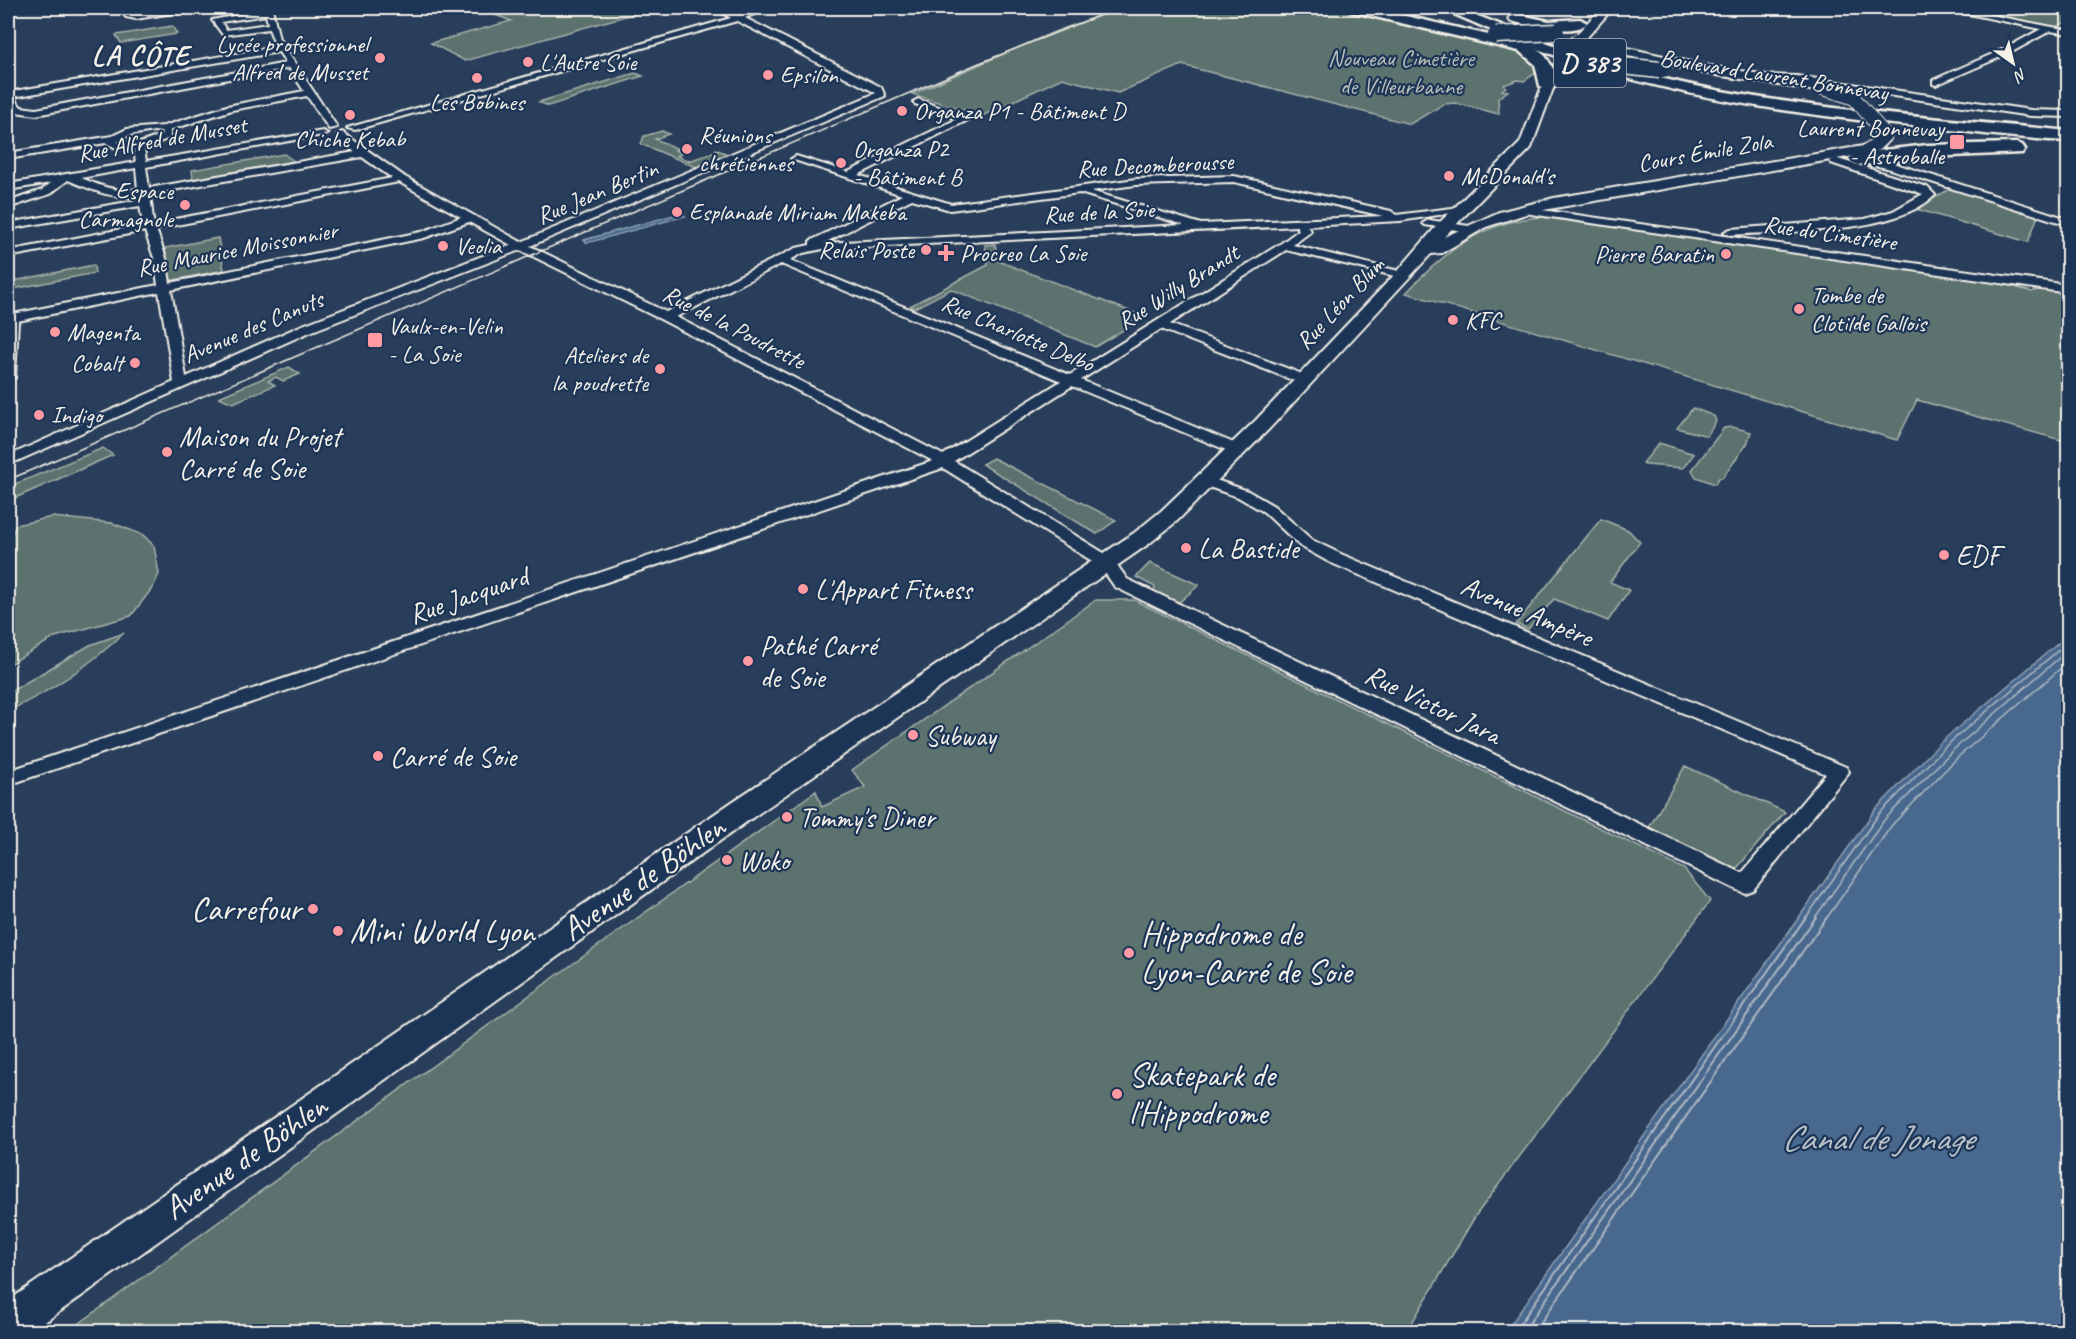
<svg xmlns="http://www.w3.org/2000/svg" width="2076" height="1339" font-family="Caveat,sans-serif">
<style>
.green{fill:#5b726e;stroke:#a8b2ab;stroke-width:1.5}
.water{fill:#48688e;stroke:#8d9fb2;stroke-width:1.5}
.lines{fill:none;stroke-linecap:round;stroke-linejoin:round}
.shore-far1{stroke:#afbac4;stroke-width:1.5}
.shore{stroke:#afbac4;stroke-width:2}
.street-casing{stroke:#f4f1e8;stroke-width:4}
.secondary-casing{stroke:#f4f1e8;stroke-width:4}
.highway-casing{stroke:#f4f1e8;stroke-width:5}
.street{fill:#1d3557;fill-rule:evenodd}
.secondary{fill:#1d3557;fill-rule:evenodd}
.highway{fill:#1d3557;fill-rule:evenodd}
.tram{stroke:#f4f1e8;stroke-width:1.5}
.secondary-bridge-casing{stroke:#f4f1e8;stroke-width:15;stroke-linecap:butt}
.highway-bridge-casing{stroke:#f4f1e8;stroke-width:19;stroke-linecap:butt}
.secondary-bridge{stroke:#1d3557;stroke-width:13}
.highway-bridge{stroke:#1d3557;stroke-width:16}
.poi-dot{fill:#ff9aa2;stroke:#1d3557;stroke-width:2}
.labels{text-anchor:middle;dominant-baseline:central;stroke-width:4.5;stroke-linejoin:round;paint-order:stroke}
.far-poi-label{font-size:24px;fill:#f4f1e8;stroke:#1d3557;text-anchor:start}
.far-park-label{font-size:24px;fill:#b7beb7;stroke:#1d3557}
.far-street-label{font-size:24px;fill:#f4f1e8;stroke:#1d3557}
.shield{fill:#1d3557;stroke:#b4b9bc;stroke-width:1.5}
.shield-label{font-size:27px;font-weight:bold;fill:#f4f1e8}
.far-district-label{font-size:28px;font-weight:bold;letter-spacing:1.5px;fill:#f4f1e8;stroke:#1d3557}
.poi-label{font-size:28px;fill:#f4f1e8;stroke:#1d3557;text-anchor:start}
.street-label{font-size:28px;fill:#f4f1e8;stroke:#1d3557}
.near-street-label{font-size:33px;fill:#f4f1e8;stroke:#1d3557}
.near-poi-label{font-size:33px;fill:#f4f1e8;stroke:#1d3557;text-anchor:start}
.near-water-label{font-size:36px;font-style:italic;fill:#b8c1c8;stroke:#1d3557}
</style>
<rect width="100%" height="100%" fill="#293e5a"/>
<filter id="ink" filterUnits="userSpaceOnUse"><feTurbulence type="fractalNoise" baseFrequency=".0167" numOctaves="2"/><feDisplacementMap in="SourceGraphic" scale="12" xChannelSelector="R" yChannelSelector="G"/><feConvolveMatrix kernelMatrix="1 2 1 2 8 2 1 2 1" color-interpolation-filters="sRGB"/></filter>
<g filter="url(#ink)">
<path class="green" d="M 477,8 L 654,8 L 465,61 L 431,43 L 511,21 Z
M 1121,8 L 1334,8 L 1515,48 L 1527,53 L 1540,70 L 1524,81 L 1517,80 L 1504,85 L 1506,87 L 1502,90 L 1508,91 L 1498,98 L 1499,114 L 1455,103 L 1444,104 L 1410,124 L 1182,65 L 1118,93 L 1062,78 L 982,116 L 912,94 L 1054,32 Z
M 1998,8 L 2068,8 L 2068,22 L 2055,27 L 1985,13 Z
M 172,26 L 177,34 L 121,43 L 116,35 Z
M 635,73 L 643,76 L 548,106 L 539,102 Z
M 662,131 L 669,134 L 655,139 L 678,149 L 675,150 L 682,153 L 677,156 L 689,161 L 718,151 L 715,149 L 728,154 L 705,164 L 708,167 L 701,169 L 641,144 L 644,136 Z
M 284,154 L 294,161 L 193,179 L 192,170 Z
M 1951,188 L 2038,216 L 2028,242 L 1916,209 Z
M 1541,217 L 2004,284 L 2032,292 L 2039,289 L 2068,293 L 2068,442 L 1917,400 L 1897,440 L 1406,293 C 1444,252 1483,221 1541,217 Z
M 218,238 L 224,270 L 168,281 L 165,248 Z
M 995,244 L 998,261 L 1145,317 L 1095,347 L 951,289 L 915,308 L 910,306 L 988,265 L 985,245 Z
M 94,265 L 95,273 L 8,290 L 8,282 Z
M 289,367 L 300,374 L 283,381 L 276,377 L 268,381 L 275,385 L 233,403 L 219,397 Z
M 1693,408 L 1714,416 L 1716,421 L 1707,436 L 1677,428 Z
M 1732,427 L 1751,432 L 1747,444 L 1722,478 L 1719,478 L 1715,484 L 1696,477 L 1692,470 L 1724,428 Z
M 1659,443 L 1694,454 L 1683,468 L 1646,465 L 1643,463 Z
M 103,448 L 113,455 L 8,501 L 8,487 Z
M 993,458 L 1116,520 L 1097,534 L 982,464 Z
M 52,517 L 112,523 L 143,535 L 154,546 L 159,574 L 153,587 L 131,616 L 55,637 L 8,665 L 8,544 L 16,525 Z
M 1601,519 L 1628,530 L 1640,542 L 1610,582 L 1629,590 L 1608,621 L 1554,599 L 1528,629 L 1516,624 Z
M 1150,563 L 1199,585 L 1177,604 L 1153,593 L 1155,587 L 1136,577 Z
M 1096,600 L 1134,600 L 1684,869 L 1710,901 L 1476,1215 L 1407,1331 L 69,1331 L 560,973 L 816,791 L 822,807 L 865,787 L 852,770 Z
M 124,633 C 89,666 51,691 8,711 L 8,693 L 90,645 Z
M 1685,766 L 1785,812 L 1731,875 L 1646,833 Z"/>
<path class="water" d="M 681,213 L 685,216 L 587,243 L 584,240 Z
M 2068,635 L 2068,1331 L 1506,1331 L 1875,810 L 1942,741 Z"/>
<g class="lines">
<path class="shore-far1" d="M 1805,919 L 1879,814 L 1947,745 L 2068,642
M 1814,919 L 1885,819 L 1952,751 L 2068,650
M 1826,919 L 1892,825 L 1958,757 L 2068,662"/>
<path class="shore" d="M 1514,1332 L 1806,917
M 1523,1332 L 1816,917
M 1534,1332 L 1827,917"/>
<g class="street-casing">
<path id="street" d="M 119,8 L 127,8 L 136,15 L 186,8 L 203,8 L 136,19 L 126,17 Z
M 264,8 L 272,8 L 279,39 L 337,127 L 329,129 L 307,96 L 232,110 L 170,130 L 170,138 L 144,148 L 146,161 L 323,131 L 328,134 L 146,167 L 149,188 L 355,152 L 342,143 L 337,135 L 342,132 L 405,177 L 521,242 L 876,93 L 737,21 L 355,130 L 347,128 L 731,18 L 714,8 L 723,8 L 739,15 L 759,8 L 769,8 L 745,18 L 881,87 L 885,96 L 530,246 L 666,312 L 796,248 L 810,245 L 810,241 L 902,195 L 791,159 L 796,156 L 848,172 L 957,119 L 915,104 L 913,102 L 918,99 L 970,119 L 858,175 L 951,204 L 1136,179 L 1234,176 L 1391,211 L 1396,215 L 1468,206 L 1468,210 L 1464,211 L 1400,221 L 1307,226 L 1311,231 L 1309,233 L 1293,245 L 1407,273 L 1407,279 L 1286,250 L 1170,324 L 1310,377 L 1310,383 L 1300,383 L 1161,329 L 1081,380 L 1241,446 L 1243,449 L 1241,452 L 1231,452 L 1072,386 L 954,461 L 1112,558 L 1127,579 L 1742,873 L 1826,774 L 1329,562 L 1300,546 L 1264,512 L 1238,497 L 1200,484 L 1197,481 L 1200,478 L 1210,478 L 1248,491 L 1274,506 L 1312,540 L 1341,554 L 1846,767 L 1849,772 L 1753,890 L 1745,893 L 1737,890 L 1115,587 L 1100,566 L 943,468 L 8,785 L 8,771 L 933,461 L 662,320 L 520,250 L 310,332 L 8,465 L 8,456 L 174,382 L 159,292 L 18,321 L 15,378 L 8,382 L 8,315 L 158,285 L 154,258 L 145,231 L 8,257 L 8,251 L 143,225 L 140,206 L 8,229 L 8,223 L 139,200 L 139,196 C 113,200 92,190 68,180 L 50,194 L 8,208 L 8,202 L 42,190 L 51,183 L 8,190 L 8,184 L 136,162 L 134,150 L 116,148 L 106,143 L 8,159 L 8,153 L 112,136 L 127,129 L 164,126 L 227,106 L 304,91 L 289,68 L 36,115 L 15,112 L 8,103 L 8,92 L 276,47 L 269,29 L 223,35 L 212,20 L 265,10 ZM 266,15 L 268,24 L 226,30 L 221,22 ZM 279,52 L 286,63 L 36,109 L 21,107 L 13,97 ZM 154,131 L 161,132 L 162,135 L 140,143 L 117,142 L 130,135 ZM 362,157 L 392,178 L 154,223 L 153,220 L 150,194 ZM 136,168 L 138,189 C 117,193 101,186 81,178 ZM 399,182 L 461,217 L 421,232 L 170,283 L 166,258 L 156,229 ZM 1234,182 L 1383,216 L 1201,224 L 1091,191 L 1136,185 ZM 1080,193 L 1184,225 L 824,243 L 912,199 L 950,210 ZM 469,222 L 511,245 L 300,326 L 186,377 L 171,290 L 424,238 ZM 1297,226 L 1299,230 L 1280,244 L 1070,375 L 790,260 L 803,253 L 823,249 ZM 781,264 L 1061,381 L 943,455 L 676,317 Z
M 1940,8 L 1954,8 L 2068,30 L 2068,34 L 2050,31 L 2012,52 L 1936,85 L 1933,84 L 1933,80 L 2006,48 L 2041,29 Z
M 1767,75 L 1797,76 L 2031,110 L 2068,111 L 2068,117 L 2031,116 L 1797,82 L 1764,80 L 1764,76 Z
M 1858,156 L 1893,163 L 2068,219 L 2068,225 L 1887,168 L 1854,161 L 1854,157 Z
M 1835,158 L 1927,187 L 1935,195 C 1895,235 1785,231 1730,235 L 1724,232 L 1730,229 L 1865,219 L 1893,211 L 1923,194 L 1831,163 L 1830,161 Z
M 1521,207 L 2068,285 L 2068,293 L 1517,212 L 1517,208 Z
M 1429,220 L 1469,226 L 1475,229 L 1469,232 L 1425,225 L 1423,223 Z"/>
</g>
<g class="secondary-casing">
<path id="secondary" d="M 1601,8 L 1613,8 L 1582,43 L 1574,43 L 1574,37 Z
M 1596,41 L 1704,65 L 1822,84 L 1828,88 L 1822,92 L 1704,73 L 1592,48 L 1590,45 Z
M 1562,59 L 1568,63 L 1554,86 L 1531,148 L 1444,237 L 1499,212 L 1554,198 L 1863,146 L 1876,138 L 1875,131 L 1882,127 L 1889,131 L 1890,139 L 1879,150 L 1865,154 L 1532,212 L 1486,227 L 1442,253 L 1431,254 L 1270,428 L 1177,521 L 1150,543 L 752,818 L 31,1332 L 8,1332 L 8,1301 L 732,802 L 1134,533 L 1161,511 L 1256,420 L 1397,272 L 1439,223 L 1520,143 L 1542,86 L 1558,60 Z"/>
</g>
<g class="highway-casing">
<path id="highway" d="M 1348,8 L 1371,8 L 1519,42 L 1440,8 L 1458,8 C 1523,34 1589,60 1656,77 C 1791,110 1931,117 2068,131 L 2068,141 C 2023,139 1978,133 1933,128 C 1798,115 1664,97 1537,49 C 1550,58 1555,70 1556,86 L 1548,91 L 1540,86 L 1535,64 L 1519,51 L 1350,11 Z
M 1516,14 L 1549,21 L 1580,19 L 1587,23 C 1574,37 1528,25 1511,21 L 1509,18 Z
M 2016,143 L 2022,145 L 2025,149 L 2022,153 L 1928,157 L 1857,165 L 1848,159 L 1857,153 L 1928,145 Z"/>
</g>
<use href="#street" class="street"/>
<use href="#secondary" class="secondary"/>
<use href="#highway" class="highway"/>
<path class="tram" d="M 8,480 L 977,64 L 1118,8"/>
<g class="secondary-bridge-casing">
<path id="secondary-bridge" d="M 1562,63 L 1578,40
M 1822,88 L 1854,98 L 1882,131"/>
</g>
<g class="highway-bridge-casing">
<path id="highway-bridge" d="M 1496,35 L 1556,32
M 1577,69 L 1613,65 L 1660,70"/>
</g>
<use href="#secondary-bridge" class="secondary-bridge"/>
<use href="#highway-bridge" class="highway-bridge"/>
</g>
</g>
<g class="poi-dot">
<circle cx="380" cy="58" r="6"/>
<circle cx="528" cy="62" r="6"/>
<circle cx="768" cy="75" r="6"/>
<circle cx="477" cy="78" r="6"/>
<circle cx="902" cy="111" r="6"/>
<circle cx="350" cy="115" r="6"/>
<rect x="1949" y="134" width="16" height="16" rx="3"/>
<circle cx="687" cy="149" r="6"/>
<circle cx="841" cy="163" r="6"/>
<circle cx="1449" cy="176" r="6"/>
<circle cx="185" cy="205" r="6"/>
<circle cx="677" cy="212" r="6"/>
<circle cx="443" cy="246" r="6"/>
<circle cx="926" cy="250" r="6"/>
<path d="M943 244h6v6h6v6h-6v6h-6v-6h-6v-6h6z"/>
<circle cx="1726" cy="254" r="6"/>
<circle cx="1799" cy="309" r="6"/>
<circle cx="1453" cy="320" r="6"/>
<circle cx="55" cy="332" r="6"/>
<rect x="367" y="332" width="16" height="16" rx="3"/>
<circle cx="135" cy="363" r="6"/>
<circle cx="660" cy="369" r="6"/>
<circle cx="39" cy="415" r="6"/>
<circle cx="167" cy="452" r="6"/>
<circle cx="1186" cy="548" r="6"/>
<circle cx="1944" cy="555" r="6"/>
<circle cx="803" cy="589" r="6"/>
<circle cx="748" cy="661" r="6"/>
<circle cx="913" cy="735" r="6"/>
<circle cx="378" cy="756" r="6"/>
<circle cx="787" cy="817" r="6"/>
<circle cx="727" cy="860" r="6"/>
<circle cx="313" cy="909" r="6"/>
<circle cx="338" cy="931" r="6"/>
<circle cx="1129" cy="953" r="6"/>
<circle cx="1117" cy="1094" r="6"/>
</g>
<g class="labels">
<g class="far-poi-label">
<text x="368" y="44" text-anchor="end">Lycée professionnel<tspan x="368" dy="28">Alfred de Musset</tspan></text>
<text x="540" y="62">L'Autre Soie</text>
<text x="780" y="75">Epsilon</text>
<text x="477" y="102" text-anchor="middle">Les Bobines</text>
<text x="914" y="111">Organza P1 - Bâtiment D</text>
<text x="1944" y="128" text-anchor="end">Laurent Bonnevay<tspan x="1944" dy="28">- Astroballe</tspan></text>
<text x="699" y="135">Réunions<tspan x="699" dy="28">chrétiennes</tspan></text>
<text x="350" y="139" text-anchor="middle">Chiche Kebab</text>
<text x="853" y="149">Organza P2<tspan x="853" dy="28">- Bâtiment B</tspan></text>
<text x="1461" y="176">McDonald's</text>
<text x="173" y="191" text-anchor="end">Espace<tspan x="173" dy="28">Carmagnole</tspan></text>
<text x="689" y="212">Esplanade Miriam Makeba</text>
<text x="455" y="246">Veolia</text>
<text x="914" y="250" text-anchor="end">Relais Poste</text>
<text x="960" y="253">Procreo La Soie</text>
<text x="1714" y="254" text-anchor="end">Pierre Baratin</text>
<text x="1811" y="295">Tombe de<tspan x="1811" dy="28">Clotilde Gallois</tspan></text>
<text x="1465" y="320">KFC</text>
<text x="388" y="326">Vaulx-en-Velin<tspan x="388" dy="28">- La Soie</tspan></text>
<text x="67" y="332">Magenta</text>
<text x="648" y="355" text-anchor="end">Ateliers de<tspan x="648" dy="28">la poudrette</tspan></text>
<text x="123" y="363" text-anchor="end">Cobalt</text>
<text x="51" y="415">Indigo</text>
</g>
<g class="far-park-label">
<text x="1401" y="58">Nouveau Cimetière<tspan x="1401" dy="28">de Villeurbanne</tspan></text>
</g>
<g class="far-street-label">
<text transform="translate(1774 75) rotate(9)">Boulevard Laurent Bonnevay</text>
<text transform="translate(162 139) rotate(-10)">Rue Alfred de Musset</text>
<text transform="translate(1705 152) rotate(-10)">Cours Émile Zola</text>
<text transform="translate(1155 165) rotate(-3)">Rue Decomberousse</text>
<text transform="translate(597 192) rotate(-23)">Rue Jean Bertin</text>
<text transform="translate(1099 212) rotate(-3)">Rue de la Soie</text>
<text transform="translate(1830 233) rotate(8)">Rue du Cimetière</text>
<text transform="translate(237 249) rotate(-11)">Rue Maurice Moissonnier</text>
<text transform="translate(1178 287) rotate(-32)">Rue Willy Brandt</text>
<text transform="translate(1340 303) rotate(-47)">Rue Léon Blum</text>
<text transform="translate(253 327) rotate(-23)">Avenue des Canuts</text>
<text transform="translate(734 327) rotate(27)">Rue de la Poudrette</text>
<text transform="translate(1018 333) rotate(23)">Rue Charlotte Delbo</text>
</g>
<rect class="shield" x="1554" y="39" width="72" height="48" rx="4.5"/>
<g class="shield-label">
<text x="1590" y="63">D 383</text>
</g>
<g class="far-district-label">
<text x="141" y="55">LA CÔTE</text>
</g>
<g class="poi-label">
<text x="179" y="436">Maison du Projet<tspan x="179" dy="32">Carré de Soie</tspan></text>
<text x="1198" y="548">La Bastide</text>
<text x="1956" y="555">EDF</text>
<text x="815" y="589">L'Appart Fitness</text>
<text x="760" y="645">Pathé Carré<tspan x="760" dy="32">de Soie</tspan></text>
<text x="925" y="735">Subway</text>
<text x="390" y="756">Carré de Soie</text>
<text x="799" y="817">Tommy's Diner</text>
<text x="739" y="860">Woko</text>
</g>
<g class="street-label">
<text transform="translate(468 595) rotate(-19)">Rue Jacquard</text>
<text transform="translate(1527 611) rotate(23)">Avenue Ampère</text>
<text transform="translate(1433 704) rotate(26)">Rue Victor Jara</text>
</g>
<g class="near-street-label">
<text transform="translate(643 878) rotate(-35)">Avenue de Böhlen</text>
<text transform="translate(245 1157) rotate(-35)">Avenue de Böhlen</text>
</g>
<g class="near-poi-label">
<text x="301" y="909" text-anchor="end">Carrefour</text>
<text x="350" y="931">Mini World Lyon</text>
<text x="1141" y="934">Hippodrome de<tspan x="1141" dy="38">Lyon-Carré de Soie</tspan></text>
<text x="1129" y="1075">Skatepark de<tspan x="1129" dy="38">l'Hippodrome</tspan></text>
</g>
<g class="near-water-label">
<text x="1877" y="1138">Canal de Jonage</text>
</g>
</g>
<rect width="2076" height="1339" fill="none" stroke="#1d3557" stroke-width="30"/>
<rect x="15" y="15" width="2046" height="1309" fill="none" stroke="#f4f1e8" stroke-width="2" filter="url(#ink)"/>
<g transform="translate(2013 63) rotate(146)" stroke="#1d3557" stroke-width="4.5" paint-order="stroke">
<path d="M0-4.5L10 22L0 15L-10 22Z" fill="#f4f1e8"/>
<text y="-9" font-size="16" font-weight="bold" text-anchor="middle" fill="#f4f1e8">N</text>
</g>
</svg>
